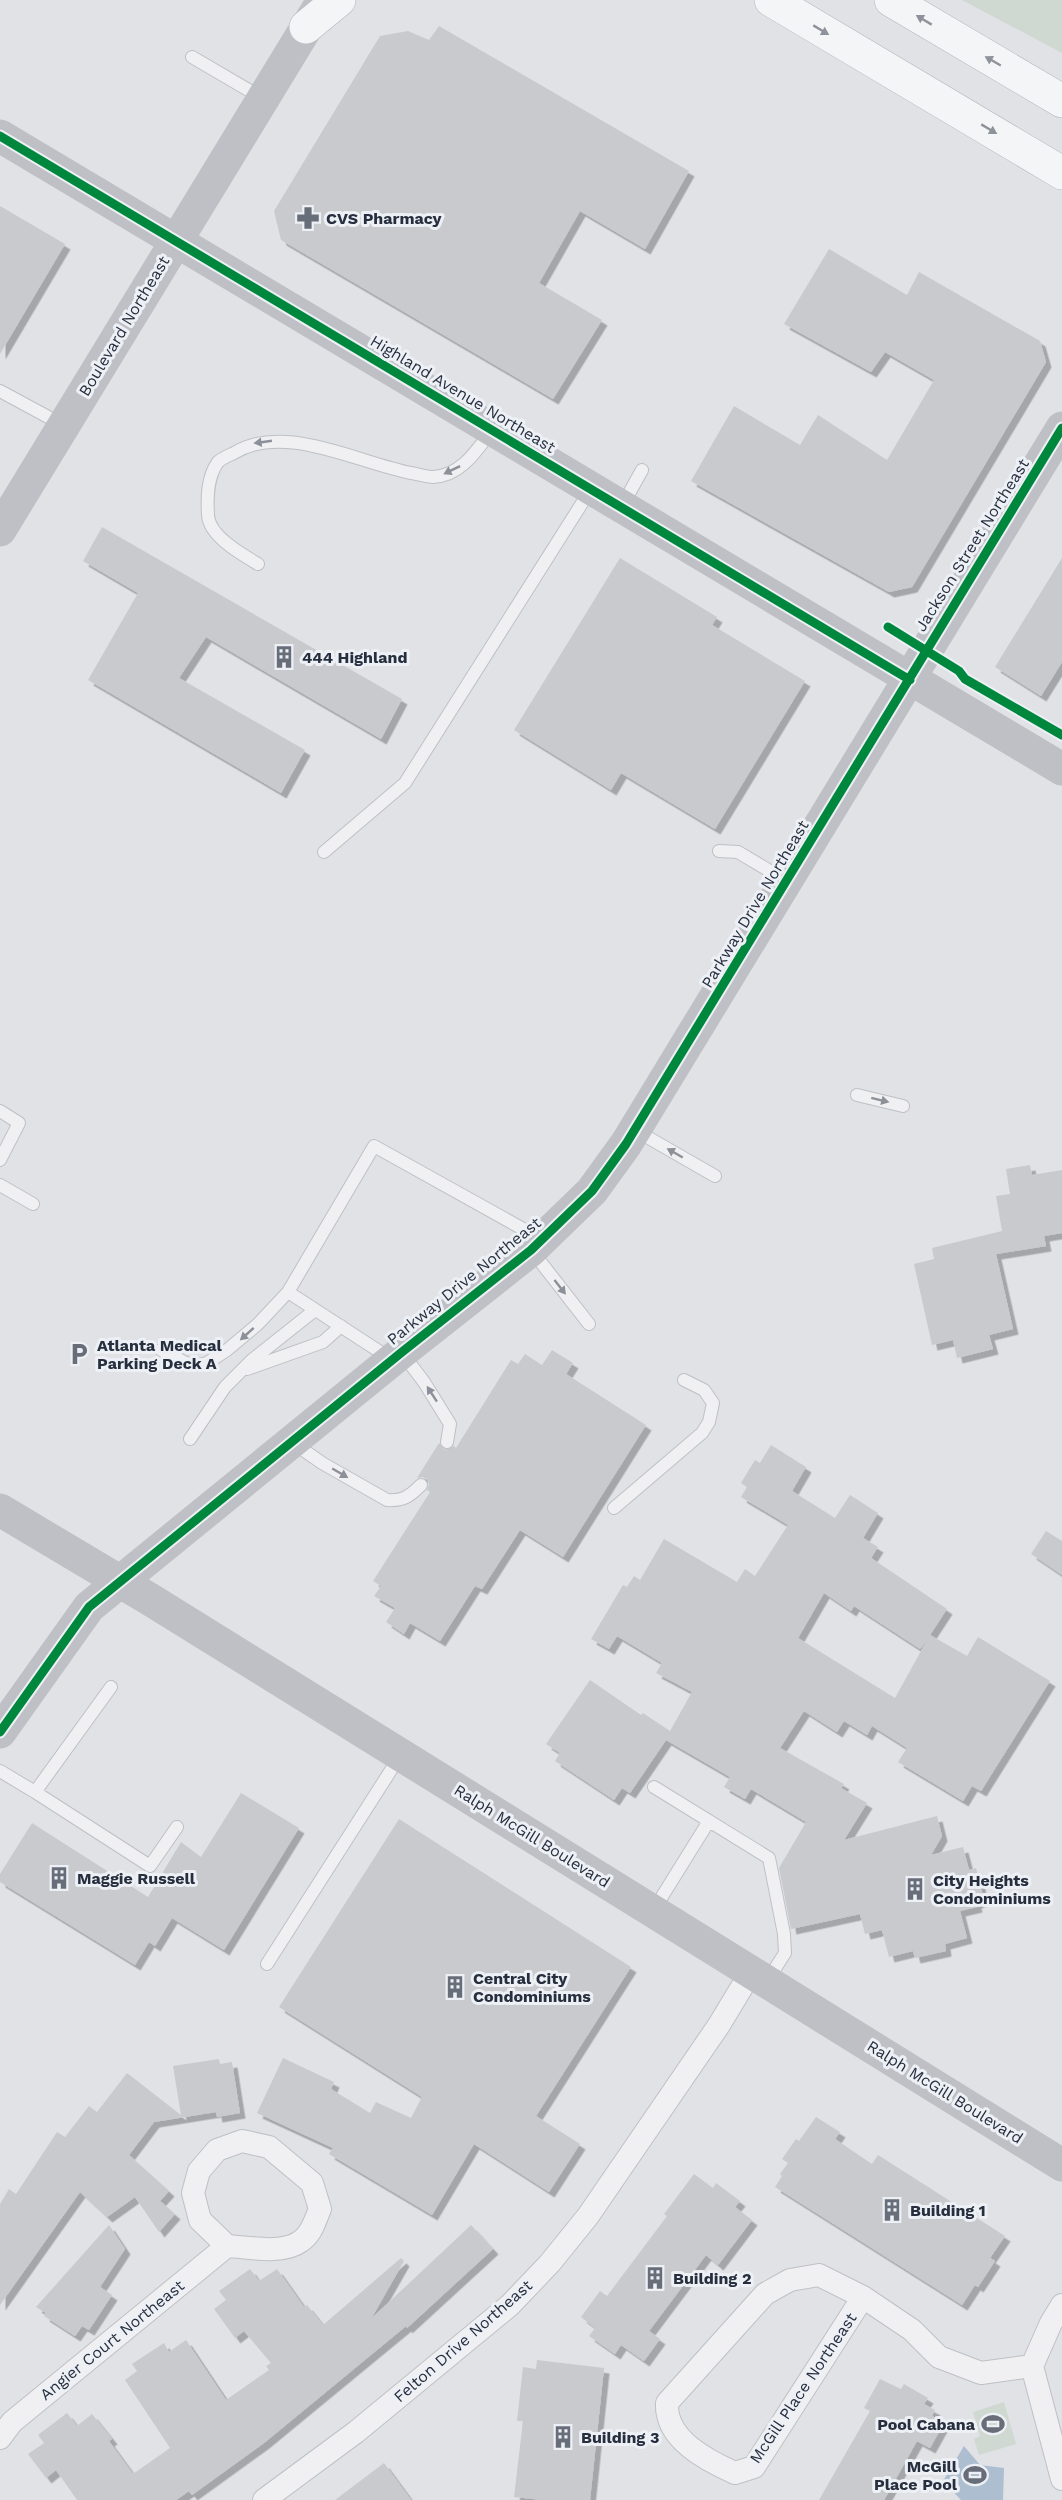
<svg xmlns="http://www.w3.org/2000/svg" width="1062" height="2500" font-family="'Work Sans',sans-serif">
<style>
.green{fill:#d0d9d1}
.water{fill:#aebed1}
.building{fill:#c8cace;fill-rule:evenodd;filter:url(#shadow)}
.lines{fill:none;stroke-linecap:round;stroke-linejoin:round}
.lane-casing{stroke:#bec0c4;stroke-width:14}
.street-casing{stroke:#bec0c4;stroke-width:24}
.highway-casing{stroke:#b2b5ba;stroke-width:34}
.lane{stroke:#f0f0f2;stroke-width:12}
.street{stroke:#f0f0f2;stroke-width:22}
.secondary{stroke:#bec0c5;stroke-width:33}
.highway{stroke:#f4f5f6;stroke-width:33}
.cycleway-casing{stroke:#edf0f5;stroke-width:13}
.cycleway{stroke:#00873e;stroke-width:9}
.oneway{fill:#8e929a}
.oneway2{fill:#8c9098}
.labels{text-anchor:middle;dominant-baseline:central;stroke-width:6;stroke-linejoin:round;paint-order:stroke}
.poi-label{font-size:16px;font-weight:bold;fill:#272f3f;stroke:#edf0f5;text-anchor:start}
.street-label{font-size:16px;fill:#272f3f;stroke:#edf0f5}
</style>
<defs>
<filter id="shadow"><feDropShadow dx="5.5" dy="5.5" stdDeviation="0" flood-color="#0004"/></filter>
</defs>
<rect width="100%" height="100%" fill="#e0e2e6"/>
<path class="green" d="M 962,0 L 1062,0 L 1062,53 Z
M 1004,2402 L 1016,2444 L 979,2455 L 974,2439 L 980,2436 L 973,2412 Z"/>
<path class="water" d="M 964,2446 L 980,2465 L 1004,2468 L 1003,2500 L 961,2500 L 943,2481 Z"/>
<path class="building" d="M 439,26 L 689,171 L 645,249 L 580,211 L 539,283 L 602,320 L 553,399 L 281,240 L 274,211 L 380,36 L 408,31 L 429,40 Z
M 0,206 L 65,244 L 0,354 Z
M 829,249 L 907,295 L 919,272 L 1040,341 L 1046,362 L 912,587 L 889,592 L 691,481 L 734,406 L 800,445 L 818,415 L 887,460 L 934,380 L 885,352 L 871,372 L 784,324 Z
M 102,527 L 402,699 L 381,739 L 206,637 L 179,678 L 305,750 L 281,793 L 88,680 L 138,593 L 83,561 Z
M 620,558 L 717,617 L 712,625 L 805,681 L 715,829 L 621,773 L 611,790 L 514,730 Z
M 1062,558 L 1062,662 L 1041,696 L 995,667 Z
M 1030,1165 L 1032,1175 L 1062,1170 L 1062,1233 L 1044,1236 L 1046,1246 L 996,1254 L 1013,1329 L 989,1335 L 993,1349 L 957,1358 L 953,1340 L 932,1345 L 914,1264 L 934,1259 L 932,1248 L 1002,1231 L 996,1196 L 1010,1194 L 1006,1169 Z
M 552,1350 L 573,1363 L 566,1374 L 646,1425 L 563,1557 L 520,1530 L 482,1589 L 475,1586 L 440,1641 L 410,1623 L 404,1634 L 386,1622 L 395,1608 L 374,1596 L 381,1586 L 373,1581 L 430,1492 L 427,1490 L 429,1484 L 427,1480 L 423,1477 L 417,1478 L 439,1443 L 445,1450 L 454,1446 L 456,1448 L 511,1360 L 518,1364 L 525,1354 L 542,1365 Z
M 771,1445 L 806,1467 L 792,1491 L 835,1518 L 850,1495 L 878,1513 L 863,1538 L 878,1547 L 871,1558 L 947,1609 L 930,1635 L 967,1656 L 978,1637 L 1050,1681 L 981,1791 L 972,1786 L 963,1801 L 898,1762 L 907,1748 L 872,1726 L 867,1735 L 844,1721 L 837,1732 L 804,1711 L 780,1748 L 844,1784 L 841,1788 L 867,1803 L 844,1840 L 937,1816 L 942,1836 L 931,1855 L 963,1847 L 969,1870 L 976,1868 L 984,1900 L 976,1903 L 977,1907 L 960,1911 L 967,1938 L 945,1944 L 946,1951 L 915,1958 L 913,1951 L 889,1957 L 882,1930 L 865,1934 L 860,1914 L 791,1929 L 779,1868 L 806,1822 L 751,1789 L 745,1799 L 724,1787 L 730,1777 L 666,1740 L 630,1793 L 622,1788 L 614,1800 L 555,1761 L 560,1753 L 546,1744 L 590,1680 L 641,1715 L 643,1713 L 670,1731 L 692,1692 L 656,1673 L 662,1663 L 617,1636 L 609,1649 L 591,1639 L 623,1585 L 627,1587 L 634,1576 L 640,1580 L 664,1539 L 737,1582 L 745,1569 L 755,1576 L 788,1525 L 741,1497 L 747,1487 L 741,1483 L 755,1460 L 760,1463 ZM 824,1593 L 851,1611 L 854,1606 L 920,1649 L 927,1640 L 895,1698 L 798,1638 Z
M 1046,1531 L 1062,1541 L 1062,1575 L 1031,1554 Z
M 241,1793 L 299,1828 L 224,1950 L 172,1918 L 155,1946 L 149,1942 L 135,1965 L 0,1882 L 0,1874 L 32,1823 L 148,1897 L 181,1842 L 201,1857 Z
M 399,1819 L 631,1967 L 536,2116 L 580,2144 L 549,2192 L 474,2144 L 432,2215 L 329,2154 L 333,2148 L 257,2113 L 283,2058 L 334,2082 L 331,2089 L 370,2113 L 376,2102 L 411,2118 L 422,2097 L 279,2007 Z
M 219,2059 L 220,2064 L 232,2062 L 240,2113 L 217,2117 L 216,2112 L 154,2122 L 129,2155 L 169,2191 L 160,2201 L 175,2214 L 159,2232 L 135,2197 L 107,2217 L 80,2192 L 0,2305 L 0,2204 L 9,2189 L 16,2194 L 57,2132 L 65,2137 L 89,2106 L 97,2112 L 127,2073 L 181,2115 L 173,2066 Z
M 816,2117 L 840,2132 L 835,2139 L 872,2164 L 878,2155 L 1005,2236 L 990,2258 L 995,2261 L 978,2287 L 975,2285 L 962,2305 L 775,2187 L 782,2176 L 780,2174 L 788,2163 L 782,2159 L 796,2139 L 799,2141 Z
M 694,2174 L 713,2188 L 716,2183 L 740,2201 L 735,2207 L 752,2220 L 718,2265 L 706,2255 L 649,2331 L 660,2339 L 644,2361 L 621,2345 L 615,2354 L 589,2336 L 595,2328 L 581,2317 L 600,2291 L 607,2296 L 667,2216 L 664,2214 Z
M 109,2225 L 125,2249 L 100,2287 L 112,2295 L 89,2330 L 82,2326 L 75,2336 L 44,2316 L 46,2313 L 36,2307 Z
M 471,2225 L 493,2249 L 407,2328 L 406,2326 L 264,2443 L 192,2495 L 189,2491 L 176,2500 L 77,2500 L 56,2470 L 46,2478 L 28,2454 L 44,2443 L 38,2435 L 67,2413 L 77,2426 L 92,2414 L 112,2439 L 109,2441 L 133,2474 L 170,2448 L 125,2380 L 137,2371 L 132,2364 L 164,2343 L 169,2352 L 186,2340 L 226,2400 L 269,2370 L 266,2366 L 271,2363 L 244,2331 L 235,2338 L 214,2309 L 226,2300 L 219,2291 L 250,2269 L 259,2281 L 277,2269 L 304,2307 L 307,2305 L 323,2325 L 401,2258 L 404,2261 L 371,2319 Z
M 537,2360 L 604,2368 L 590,2500 L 543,2500 L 514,2497 L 523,2421 L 517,2421 L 523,2367 L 536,2369 Z
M 880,2379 L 901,2389 L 904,2384 L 928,2398 L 924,2404 L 935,2410 L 932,2416 L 944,2423 L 930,2448 L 917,2441 L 884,2500 L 819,2500 L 870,2411 L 864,2408 Z
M 384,2463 L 411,2500 L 335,2500 Z"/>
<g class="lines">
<g class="lane-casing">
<path id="lane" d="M 192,57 L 262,98
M 0,391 L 63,425
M 622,506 L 642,470
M 258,564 C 241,554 209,536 208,515 C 207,498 207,477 218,462 C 222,458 230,455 234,453 C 284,422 358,463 411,473 C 418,474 426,477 433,477 C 461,476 477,450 492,430
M 719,851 L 738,852 L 785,880
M 324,852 L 405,783 L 591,489
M 857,1095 L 903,1106
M 0,1111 L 19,1123 L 0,1160
M 635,1130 L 715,1176
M 0,1185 L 33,1204
M 532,1251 L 589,1324
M 288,1292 L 391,1359
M 161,1350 L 186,1363 L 198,1365 L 207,1363 L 227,1350 L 258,1324 L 288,1292 L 374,1146 L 541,1239
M 402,1353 L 424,1382 L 450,1424 L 447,1442
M 247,1369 L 323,1342 L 341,1326
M 190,1439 L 225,1387 L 252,1360 L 315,1310
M 292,1442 L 322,1463 L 387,1500 C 403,1501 409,1497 421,1485
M 614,1508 L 702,1433 L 709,1422 L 713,1403 L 704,1390 L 684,1380
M 0,1771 L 35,1792 L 111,1687
M 654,1787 L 769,1858 L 784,1934 L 785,1953 L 767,1981
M 35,1792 L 150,1866 L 177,1827
M 653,1911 L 709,1821
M 267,1964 L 400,1756"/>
</g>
<g class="street-casing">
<path id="street" d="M 863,2297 L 754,2467 L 735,2473 C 706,2460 665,2439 667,2403 L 765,2294 L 790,2280 L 819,2275 L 863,2297 L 912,2330 L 939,2357 L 981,2373 L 1032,2366
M 1062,2305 L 1051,2323 L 1032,2366 L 1062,2479
M 0,2438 L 12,2422 L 227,2246 C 249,2247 282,2255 301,2241 C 312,2234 315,2220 320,2209 L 312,2183 L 269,2147 L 242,2141 L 217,2150 L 199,2171 L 193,2193 L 200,2220 L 227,2246
M 264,2500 L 356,2432 L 510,2305 L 550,2263 L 588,2216 L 719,2025 L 751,1972"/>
</g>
<g class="highway-casing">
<path id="highway" d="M 771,0 L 1062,173
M 891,0 L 1062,101
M 306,27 L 339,0"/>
</g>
<use href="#lane" class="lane"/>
<use href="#street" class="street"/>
<path class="secondary" d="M 0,136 L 1062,769
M 0,530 L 322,2
M 0,1510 L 151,1600 L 1062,2165
M 0,1732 L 89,1607 L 402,1352 L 531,1250 L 592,1191 L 626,1144 L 1062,428"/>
<use href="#highway" class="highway"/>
<g class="cycleway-casing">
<path id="cycleway" d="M 0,136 L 910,680
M 888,627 L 959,671 L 965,679 L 1062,735
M 0,1732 L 89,1607 L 402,1352 L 531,1250 L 592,1191 L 626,1144 L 1062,428"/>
</g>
<use href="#cycleway" class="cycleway"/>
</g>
<defs><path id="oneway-solid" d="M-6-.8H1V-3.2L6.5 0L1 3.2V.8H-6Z" transform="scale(1.5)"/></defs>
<g class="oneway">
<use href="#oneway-solid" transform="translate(924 20) rotate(-149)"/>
<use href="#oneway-solid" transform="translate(821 30) rotate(31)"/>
<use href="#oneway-solid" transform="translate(993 61) rotate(-150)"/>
<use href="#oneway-solid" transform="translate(989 129) rotate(31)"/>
</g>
<g class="oneway2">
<use href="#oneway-solid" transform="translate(263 442) rotate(172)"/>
<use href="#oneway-solid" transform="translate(452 470) rotate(154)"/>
<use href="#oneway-solid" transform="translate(880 1100) rotate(14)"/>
<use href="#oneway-solid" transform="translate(675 1153) rotate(-150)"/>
<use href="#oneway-solid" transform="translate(560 1287) rotate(52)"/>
<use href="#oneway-solid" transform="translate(247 1334) rotate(138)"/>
<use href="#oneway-solid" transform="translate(432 1394) rotate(-123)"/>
<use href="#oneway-solid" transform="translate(340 1473) rotate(30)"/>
</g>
<defs>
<g id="pharmacy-bare" transform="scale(1.8)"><path d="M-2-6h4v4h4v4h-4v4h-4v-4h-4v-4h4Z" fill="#686e79" stroke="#edf0f5" stroke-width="2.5" paint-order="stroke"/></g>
<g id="building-bare" transform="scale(1.8)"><path d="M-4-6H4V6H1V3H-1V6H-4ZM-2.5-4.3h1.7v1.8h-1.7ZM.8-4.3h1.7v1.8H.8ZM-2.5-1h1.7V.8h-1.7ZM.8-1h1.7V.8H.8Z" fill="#686e79" stroke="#edf0f5" stroke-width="2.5" paint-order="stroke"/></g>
<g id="parking-bare" transform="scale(1.8)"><path d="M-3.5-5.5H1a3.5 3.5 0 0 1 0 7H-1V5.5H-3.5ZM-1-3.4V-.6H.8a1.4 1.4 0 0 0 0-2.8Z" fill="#686e79" stroke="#edf0f5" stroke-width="2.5" paint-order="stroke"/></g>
<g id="stadium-bare" transform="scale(1.8)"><path d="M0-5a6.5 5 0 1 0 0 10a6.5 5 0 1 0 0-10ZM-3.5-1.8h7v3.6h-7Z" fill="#686e79" stroke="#edf0f5" stroke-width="2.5" paint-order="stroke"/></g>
</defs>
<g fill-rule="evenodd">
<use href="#pharmacy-bare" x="308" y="218"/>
<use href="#building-bare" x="284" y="657"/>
<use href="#parking-bare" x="79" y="1354"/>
<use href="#building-bare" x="59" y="1878"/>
<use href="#building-bare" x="915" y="1889"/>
<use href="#building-bare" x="455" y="1987"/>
<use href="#building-bare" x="892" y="2210"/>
<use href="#building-bare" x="655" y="2278"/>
<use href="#stadium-bare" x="993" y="2424"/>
<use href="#building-bare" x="563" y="2437"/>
<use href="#stadium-bare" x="975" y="2475"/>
</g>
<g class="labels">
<g class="poi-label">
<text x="326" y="218">CVS Pharmacy</text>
<text x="302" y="657">444 Highland</text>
<text x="97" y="1345">Atlanta Medical<tspan x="97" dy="18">Parking Deck A</tspan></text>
<text x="77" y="1878">Maggie Russell</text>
<text x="933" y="1880">City Heights<tspan x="933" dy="18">Condominiums</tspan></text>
<text x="473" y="1978">Central City<tspan x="473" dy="18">Condominiums</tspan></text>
<text x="910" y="2210">Building 1</text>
<text x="673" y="2278">Building 2</text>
<text x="975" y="2424" text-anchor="end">Pool Cabana</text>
<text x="581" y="2437">Building 3</text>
<text x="957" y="2466" text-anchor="end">McGill<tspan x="957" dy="18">Place Pool</tspan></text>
</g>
<g class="street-label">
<text transform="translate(124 326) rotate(-59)">Boulevard Northeast</text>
<text transform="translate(463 394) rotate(31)">Highland Avenue Northeast</text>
<text transform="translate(972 545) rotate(-58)">Jackson Street Northeast</text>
<text transform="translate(755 904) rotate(-59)">Parkway Drive Northeast</text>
<text transform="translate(464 1281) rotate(-39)">Parkway Drive Northeast</text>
<text transform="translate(532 1836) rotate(32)">Ralph McGill Boulevard</text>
<text transform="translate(945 2092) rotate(32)">Ralph McGill Boulevard</text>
<text transform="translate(112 2340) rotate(-39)">Angier Court Northeast</text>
<text transform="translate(463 2341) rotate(-41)">Felton Drive Northeast</text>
<text transform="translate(803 2388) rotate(-56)">McGill Place Northeast</text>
</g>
</g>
</svg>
